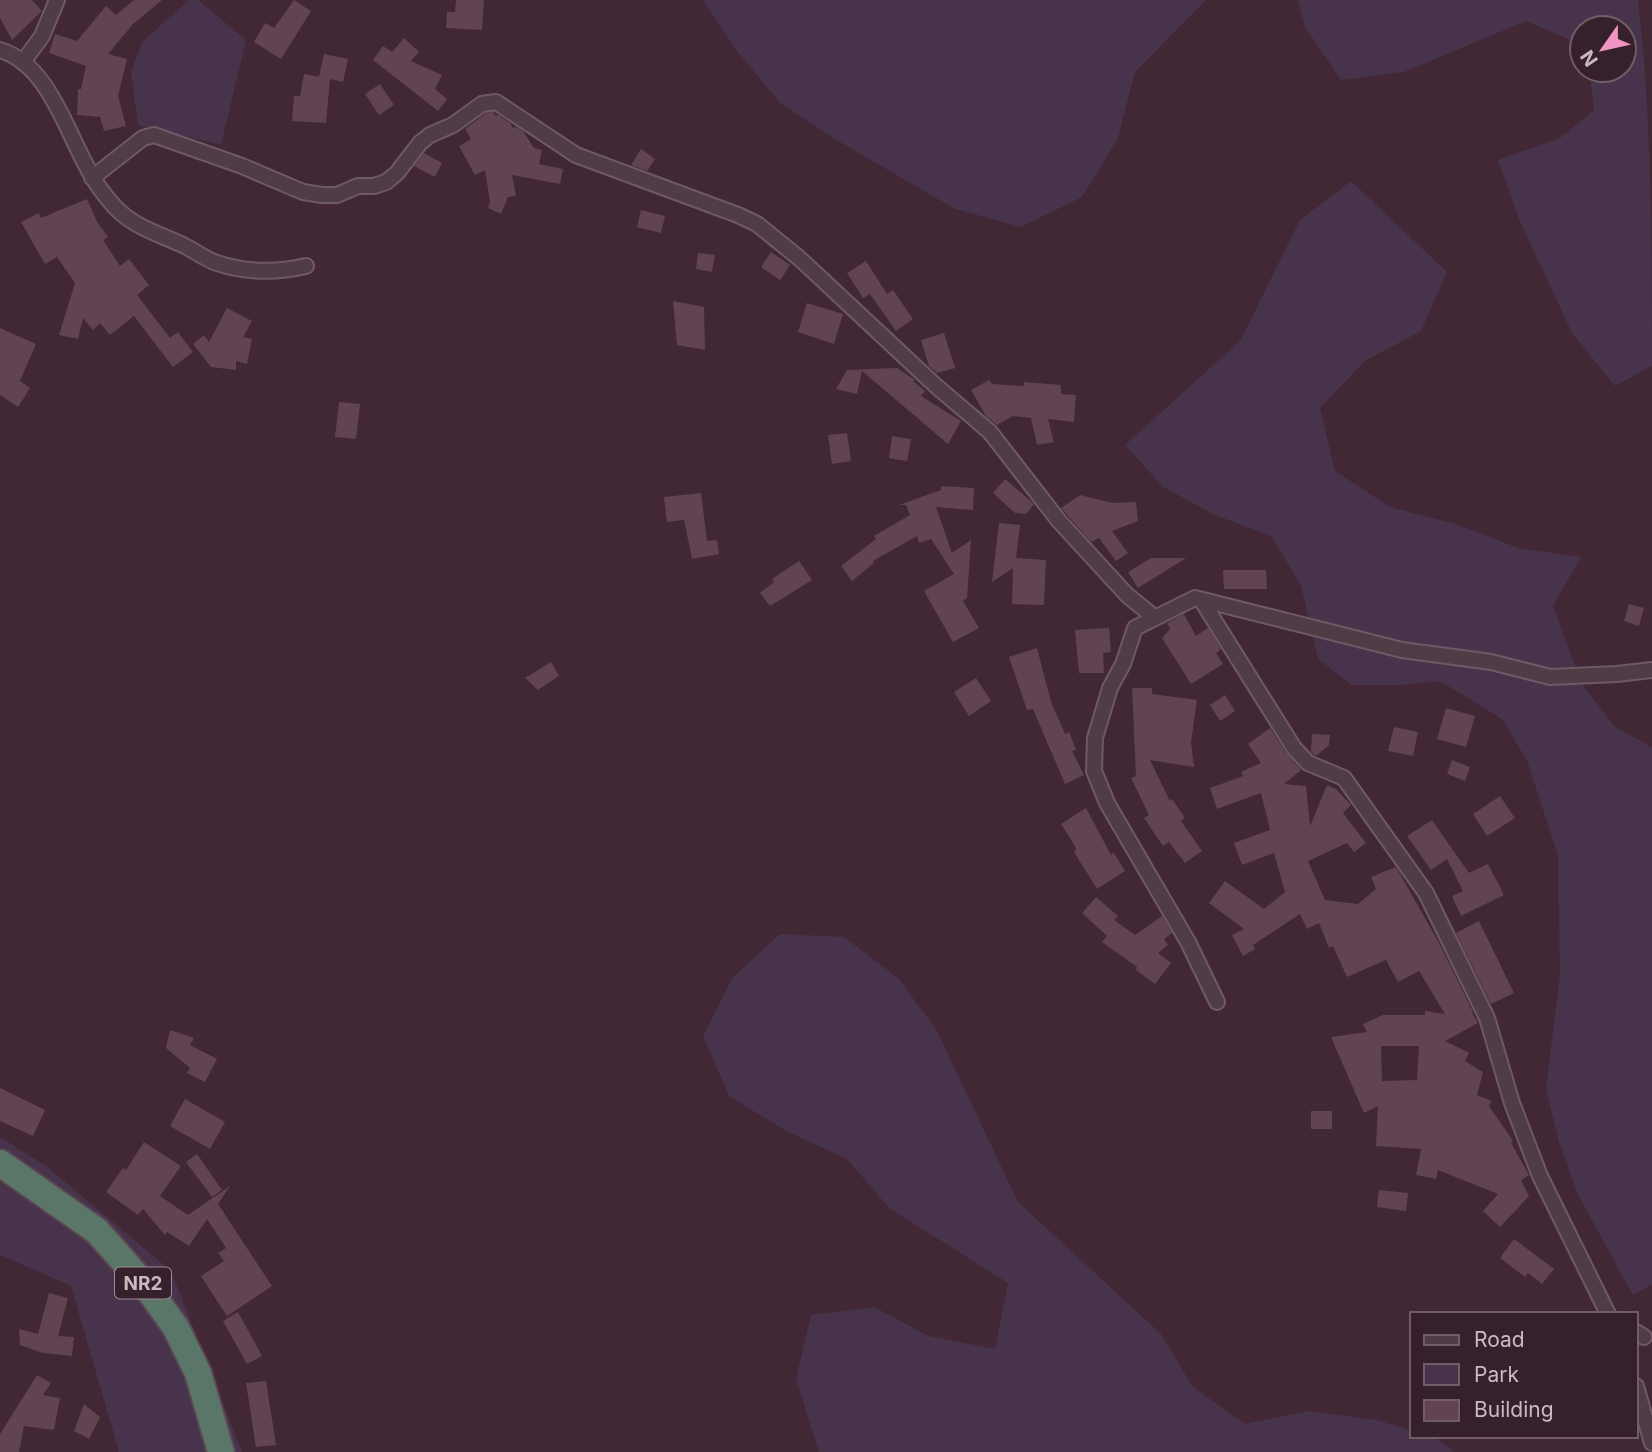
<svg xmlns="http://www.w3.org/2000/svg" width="1652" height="1452" font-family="Inter,sans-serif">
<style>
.green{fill:#48334c}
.building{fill:#604452;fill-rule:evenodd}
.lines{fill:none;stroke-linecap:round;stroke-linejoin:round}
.street-casing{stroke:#6e5964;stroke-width:18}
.highway-casing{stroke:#5b4651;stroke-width:30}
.street{stroke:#503c46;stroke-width:14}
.highway{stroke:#597668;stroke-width:26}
.labels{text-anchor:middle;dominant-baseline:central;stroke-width:5;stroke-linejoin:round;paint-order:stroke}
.shield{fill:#36202b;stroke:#9e8a94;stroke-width:2}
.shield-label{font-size:19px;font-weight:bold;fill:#cbb8c1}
</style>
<rect width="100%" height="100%" fill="#412834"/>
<path class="green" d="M 189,0 L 198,0 L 246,40 L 221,145 L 138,125 L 131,72 L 142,42 Z
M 703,0 L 1206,0 L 1135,72 L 1118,138 L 1082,197 L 1021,227 L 955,209 L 835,139 L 780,103 L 737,51 Z
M 1298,0 L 1638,0 C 1652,120 1652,244 1652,366 L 1615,386 L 1572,333 L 1519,219 L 1498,160 L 1560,138 L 1594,110 L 1589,70 L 1624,70 L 1624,28 L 1582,28 L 1582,45 L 1526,21 L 1404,72 L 1341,80 L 1305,27 Z
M 1351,181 L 1447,272 L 1421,331 L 1365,361 L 1320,408 L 1335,471 L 1390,507 L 1456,524 L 1518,548 L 1581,557 L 1553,606 L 1582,684 L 1615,727 L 1652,747 L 1652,1285 L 1633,1295 L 1578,1195 L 1559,1142 L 1546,1089 L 1560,974 L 1558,855 L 1527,761 L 1502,719 L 1440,681 L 1401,685 L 1352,685 L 1318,659 L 1301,585 L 1271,536 L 1215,515 L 1163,487 L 1125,445 L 1240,341 L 1300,220 Z
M 780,934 L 844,937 L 898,978 L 936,1029 L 1018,1202 L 1161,1334 L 1192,1386 L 1245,1424 L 1309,1411 L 1377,1420 L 1412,1431 L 1412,1436 C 1433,1436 1438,1438 1454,1452 L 819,1452 L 796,1379 L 811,1315 L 874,1307 L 929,1336 L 995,1349 L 1008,1283 L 889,1208 L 847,1159 L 786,1131 L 729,1096 L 703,1036 L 733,977 Z
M 0,1137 L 46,1166 L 171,1271 L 242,1452 L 119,1452 L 71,1286 L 0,1255 Z"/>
<path class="building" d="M 0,0 L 32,0 L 42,11 L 12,40 L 0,18 Z
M 134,0 L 162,0 L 133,24 L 108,54 L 127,59 L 118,96 L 126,126 L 104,131 L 100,117 L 77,115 L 78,89 L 81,89 L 86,66 L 49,53 L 55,34 L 77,41 L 106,6 L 116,15 Z
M 294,0 L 311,11 L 281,59 L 254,42 L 265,23 L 274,28 Z
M 456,0 L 484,0 L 482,30 L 446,28 L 447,12 L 455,12 Z
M 404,38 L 419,52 L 411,61 L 442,75 L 435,89 L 447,99 L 438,111 L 373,60 L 383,46 L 392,52 Z
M 324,54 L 348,59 L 343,82 L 330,79 L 326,123 L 292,121 L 294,96 L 300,96 L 304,74 L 325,78 L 319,77 Z
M 380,84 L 394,105 L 379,115 L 365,94 Z
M 493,112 L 496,116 L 498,115 L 510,123 L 513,128 L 516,127 L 523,131 L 534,148 L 542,150 L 539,164 L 563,169 L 560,184 L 512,175 L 516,196 L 508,197 L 501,214 L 488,208 L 490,202 L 485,170 L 475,175 L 459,146 L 471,139 L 465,129 L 486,113 Z
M 641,149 L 655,159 L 647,171 L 631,165 Z
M 424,153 L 442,163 L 435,177 L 414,166 Z
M 87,199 L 97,222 L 108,237 L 103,240 L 120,266 L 129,259 L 149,285 L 137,295 L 170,338 L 178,332 L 193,352 L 173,367 L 134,316 L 110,335 L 100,323 L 93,330 L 83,318 L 78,339 L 59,335 L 75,283 L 57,257 L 45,264 L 21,222 L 39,213 L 41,218 Z
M 641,210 L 665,216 L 661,233 L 637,227 Z
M 771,252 L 790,265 L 780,280 L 761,267 Z
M 698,253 L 715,255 L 712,272 L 696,269 Z
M 866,261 L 887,294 L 893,290 L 913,319 L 896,331 L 870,294 L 863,298 L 847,273 Z
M 673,301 L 704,307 L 705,350 L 677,345 Z
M 807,303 L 843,314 L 834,344 L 798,332 Z
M 227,308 L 252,321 L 243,337 L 252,339 L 247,364 L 236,361 L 236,370 L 211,367 L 193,344 L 204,335 L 209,342 Z
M 0,328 L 36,344 L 20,381 L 30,388 L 18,407 L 0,395 Z
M 944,333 L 955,368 L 937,373 L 929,366 L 921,340 Z
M 897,368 L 915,380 L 913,381 L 925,391 L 921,396 L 961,421 L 948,444 L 862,371 L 857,394 L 836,389 L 847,370 Z
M 989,380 L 992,384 L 1024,386 L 1024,382 L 1061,385 L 1061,394 L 1076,395 L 1074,422 L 1048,419 L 1054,442 L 1037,445 L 1031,418 L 1013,416 L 997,425 L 986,416 L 971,390 Z
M 339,402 L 360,404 L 356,439 L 335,437 Z
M 847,433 L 851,461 L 832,464 L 828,435 Z
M 892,436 L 911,439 L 907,461 L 889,458 Z
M 1005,479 L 1034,504 L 1026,514 L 1015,513 L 993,493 Z
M 941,486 L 974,488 L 973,510 L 936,507 L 952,553 L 971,540 L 967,598 L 963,601 L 979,628 L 953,642 L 924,591 L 954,574 L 931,539 L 919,543 L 917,536 L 873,561 L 874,563 L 852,581 L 841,566 L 876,539 L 874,536 L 910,515 L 906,505 L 899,505 L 941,490 Z
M 701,493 L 707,541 L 717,540 L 719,554 L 692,559 L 684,520 L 667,522 L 664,497 Z
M 1080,495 L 1113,503 L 1136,502 L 1138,521 L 1112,531 L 1128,553 L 1116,561 L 1099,538 L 1091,542 L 1061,508 Z
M 999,523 L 1020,525 L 1016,558 L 1046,560 L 1044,605 L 1012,604 L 1013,568 L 992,582 Z
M 1151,558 L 1186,558 L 1138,588 L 1128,572 Z
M 799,561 L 812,580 L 770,606 L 760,593 L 774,582 L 772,579 Z
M 1223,570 L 1266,570 L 1267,589 L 1224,589 Z
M 1629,604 L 1644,608 L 1639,626 L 1624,621 Z
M 1184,614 L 1196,636 L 1208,628 L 1221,649 L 1216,653 L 1223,664 L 1191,684 L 1162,638 L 1170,629 L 1167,623 Z
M 1109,628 L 1111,652 L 1103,653 L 1104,673 L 1079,673 L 1075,630 Z
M 1037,648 L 1051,702 L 1065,734 L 1069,732 L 1076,750 L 1072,751 L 1084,775 L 1065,784 L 1033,709 L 1027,710 L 1009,657 Z
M 551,662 L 559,676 L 538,690 L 525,678 Z
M 976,678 L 991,701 L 969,716 L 954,692 Z
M 1132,688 L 1152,688 L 1152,694 L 1197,700 L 1191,742 L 1194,767 L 1150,760 L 1170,801 L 1172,799 L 1185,818 L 1181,821 L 1202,851 L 1185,863 L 1169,842 L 1163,846 L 1144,818 L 1149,815 L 1131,778 L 1136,776 Z
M 1225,695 L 1235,711 L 1220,721 L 1210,705 Z
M 1446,708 L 1475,716 L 1466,747 L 1437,739 Z
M 1394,727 L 1418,732 L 1413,756 L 1388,751 Z
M 1270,728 L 1286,753 L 1301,770 L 1284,784 L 1306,786 L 1310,826 L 1327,785 L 1336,789 L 1351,805 L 1343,813 L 1366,843 L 1354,852 L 1347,843 L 1308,861 L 1325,900 L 1358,904 L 1376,889 L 1371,877 L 1396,867 L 1439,943 L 1473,1012 L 1472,1013 L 1478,1023 L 1445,1041 L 1469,1053 L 1465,1061 L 1483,1072 L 1477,1095 L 1492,1101 L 1489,1106 L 1513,1141 L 1511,1143 L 1529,1175 L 1521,1180 L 1529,1196 L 1500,1227 L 1483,1211 L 1498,1194 L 1438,1170 L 1436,1179 L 1416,1175 L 1421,1149 L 1376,1146 L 1378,1106 L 1364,1113 L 1331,1037 L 1367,1032 L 1363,1024 L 1383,1015 L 1425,1015 L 1425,1011 L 1445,1014 L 1419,971 L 1398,982 L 1386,960 L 1347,977 L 1333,946 L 1329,948 L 1319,923 L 1307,929 L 1300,914 L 1253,945 L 1255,949 L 1243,956 L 1232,935 L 1244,929 L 1209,903 L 1225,881 L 1264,909 L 1285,892 L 1274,853 L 1242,865 L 1234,843 L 1270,830 L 1261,793 L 1217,809 L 1210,788 L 1243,776 L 1241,772 L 1261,763 L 1248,744 ZM 1381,1046 L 1419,1046 L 1417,1080 L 1382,1081 Z
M 1312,734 L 1330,735 L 1329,745 L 1316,756 L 1311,752 Z
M 1452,760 L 1470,767 L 1465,781 L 1447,774 Z
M 1500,796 L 1515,818 L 1487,836 L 1473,814 Z
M 1086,808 L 1111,855 L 1114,853 L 1125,871 L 1097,889 L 1074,852 L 1076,850 L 1075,846 L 1061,824 Z
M 1432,820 L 1469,873 L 1488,864 L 1504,895 L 1461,916 L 1452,896 L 1463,891 L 1447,859 L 1431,870 L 1407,836 Z
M 1096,897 L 1118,916 L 1114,920 L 1135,935 L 1162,916 L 1172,933 L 1164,939 L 1168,945 L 1158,953 L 1171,963 L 1155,984 L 1136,970 L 1137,967 L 1102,942 L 1107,936 L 1082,913 Z
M 1479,921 L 1514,993 L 1491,1004 L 1456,933 Z
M 170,1030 L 194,1038 L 190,1045 L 217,1059 L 205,1082 L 187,1073 L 190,1068 L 166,1048 Z
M 0,1088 L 45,1110 L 33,1136 L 0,1121 Z
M 185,1099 L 225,1122 L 210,1149 L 170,1126 Z
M 1311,1111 L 1332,1111 L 1332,1129 L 1311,1129 Z
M 144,1142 L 181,1166 L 160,1196 L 188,1215 L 230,1186 L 218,1204 L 272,1286 L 227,1316 L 201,1276 L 224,1261 L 218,1253 L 226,1248 L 207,1219 L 189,1246 L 167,1232 L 165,1235 L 143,1209 L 138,1215 L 106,1192 L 123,1168 L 126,1170 Z
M 197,1154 L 222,1190 L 212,1197 L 186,1162 Z
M 1379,1190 L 1408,1193 L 1406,1211 L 1377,1207 Z
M 1514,1239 L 1554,1269 L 1542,1284 L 1528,1273 L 1525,1277 L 1500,1258 Z
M 49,1293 L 68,1298 L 58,1336 L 74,1337 L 72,1356 L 43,1353 L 20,1345 L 19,1329 L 38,1334 Z
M 238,1312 L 262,1356 L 247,1364 L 223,1321 Z
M 37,1375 L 51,1383 L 43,1395 L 60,1398 L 54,1430 L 24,1426 L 19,1452 L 0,1452 L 0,1434 Z
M 266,1381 L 276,1445 L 256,1447 L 246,1383 Z
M 84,1404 L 100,1417 L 89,1439 L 74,1431 Z"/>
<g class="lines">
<g class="street-casing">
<path id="street" d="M 0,50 C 50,65 67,135 92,176 C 98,187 106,197 114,206 C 133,227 159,234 183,245 C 195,251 205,259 217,263 C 247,273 276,273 306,266
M 23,62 L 42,36 L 57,0
M 92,178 L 143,138 L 154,135 L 242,166 L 303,192 L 322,195 L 337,195 L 358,186 L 374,186 L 386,182 L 397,173 L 420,143 L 430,135 L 453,125 L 482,104 L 496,102 L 576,155 L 738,215 L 757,224 L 799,258 L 936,386 L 990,432 L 1059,521 L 1127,595 L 1154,617
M 1202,601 L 1294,748 L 1308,763 L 1344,778 L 1426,893 L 1487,1018 L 1512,1103 L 1540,1176 L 1608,1314
M 1217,1002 L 1188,942 L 1107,803 L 1094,771 L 1095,738 L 1110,688 L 1123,664 L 1135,628 L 1195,598 L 1402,650 L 1491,662 L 1550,677 L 1617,674 L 1652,670
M 1636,1332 L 1644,1337
M 1636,1386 L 1652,1443"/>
</g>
<g class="highway-casing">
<path id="highway" d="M 0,1163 L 97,1231 L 149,1290 L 176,1328 L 198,1373 L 221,1452"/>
</g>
<use href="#street" class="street"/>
<use href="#highway" class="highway"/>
</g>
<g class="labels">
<rect class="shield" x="115" y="1267.5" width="56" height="31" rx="5"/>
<g class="shield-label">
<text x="143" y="1283">NR2</text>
</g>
</g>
<rect x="1410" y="1312" width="228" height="126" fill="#36202b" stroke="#725d67" stroke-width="2"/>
<rect x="1424" y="1335" width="35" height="10" fill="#503c46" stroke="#725d67" stroke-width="2"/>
<text x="1474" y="1347" font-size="21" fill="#cbb8c1">Road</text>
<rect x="1424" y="1364" width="35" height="21" fill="#48334c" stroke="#725d67" stroke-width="2"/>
<text x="1474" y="1382" font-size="21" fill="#cbb8c1">Park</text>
<rect x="1424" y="1400" width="35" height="21" fill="#604452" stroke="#725d67" stroke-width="2"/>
<text x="1474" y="1417" font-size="21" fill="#cbb8c1">Building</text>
<g transform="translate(1603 49) rotate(236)"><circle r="33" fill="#36202b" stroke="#725d67" stroke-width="2"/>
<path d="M0-5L12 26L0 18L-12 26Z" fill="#f395c2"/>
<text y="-10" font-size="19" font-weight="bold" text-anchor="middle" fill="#cbb8c1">N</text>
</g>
</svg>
